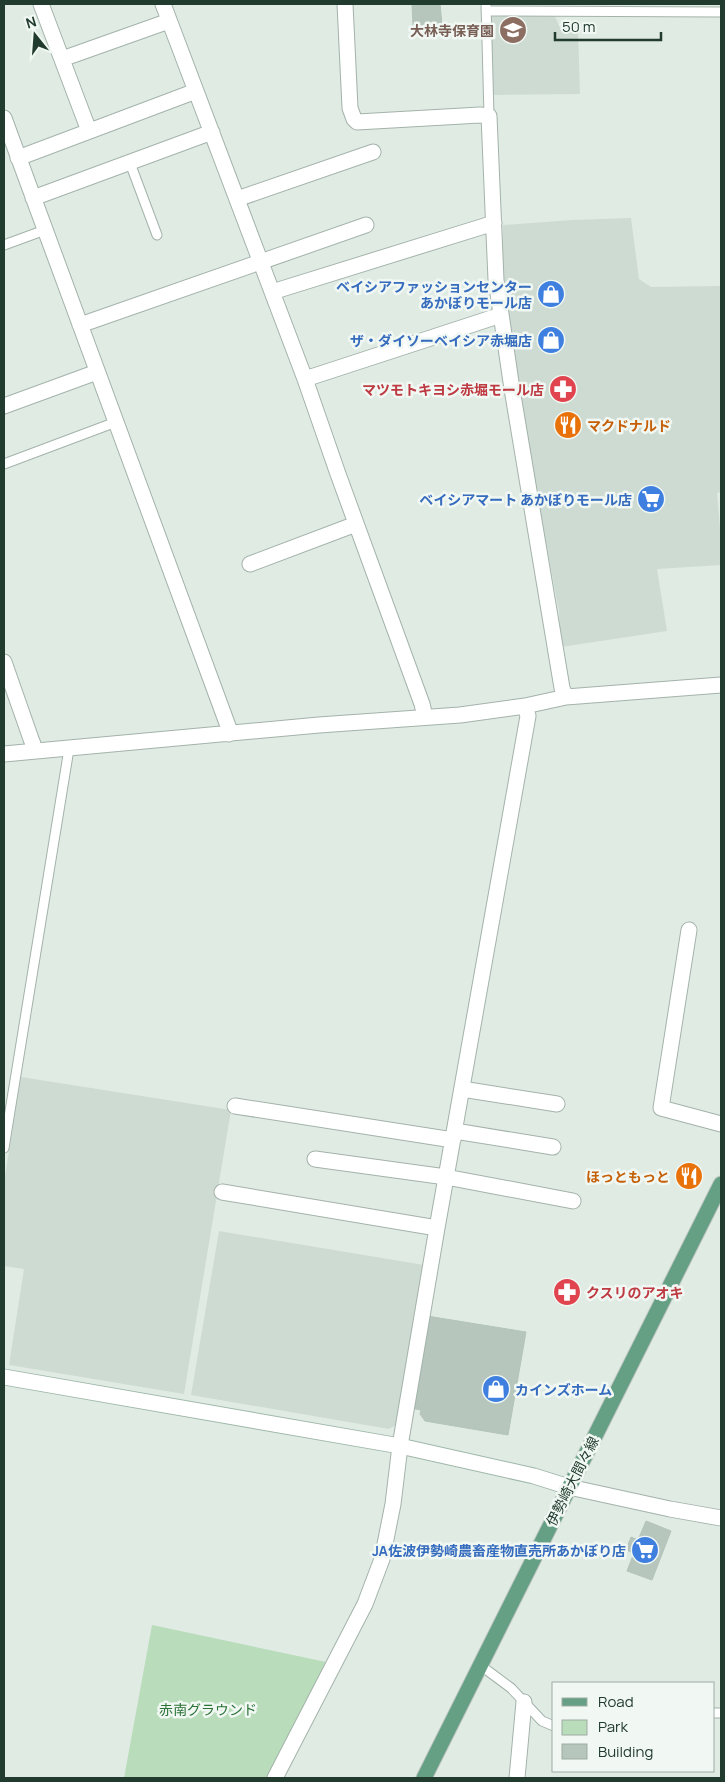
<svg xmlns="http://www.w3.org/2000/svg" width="725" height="1782" font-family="Manrope,'Noto Sans JP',sans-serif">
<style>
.built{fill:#cedbd2}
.green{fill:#b9dcbb}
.building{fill:#b6c6bc;stroke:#b3c4b9}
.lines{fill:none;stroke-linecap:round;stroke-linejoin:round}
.lane-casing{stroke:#a3b3aa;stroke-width:11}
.street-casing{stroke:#a3b3aa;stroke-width:17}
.secondary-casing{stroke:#9fb7a9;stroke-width:17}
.primary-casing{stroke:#c1c8c4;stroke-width:17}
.lane{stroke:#fff;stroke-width:9}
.street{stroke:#fff;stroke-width:15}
.secondary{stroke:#fff;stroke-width:15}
.primary{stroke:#65a084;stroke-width:15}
.labels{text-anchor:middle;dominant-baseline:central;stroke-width:5;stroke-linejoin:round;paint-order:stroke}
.education-label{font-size:14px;font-weight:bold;fill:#785e54;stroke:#f1f8f3;text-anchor:end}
.shop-label{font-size:14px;font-weight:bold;fill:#366cbe;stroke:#f1f8f3;text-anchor:end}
.health-label{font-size:14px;font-weight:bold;fill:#be3a42;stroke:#f1f8f3;text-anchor:end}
.food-label{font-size:14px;font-weight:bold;fill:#c56008;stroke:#f1f8f3;text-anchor:start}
.street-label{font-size:14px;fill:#213b2e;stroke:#f1f8f3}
.park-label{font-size:14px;fill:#2b7237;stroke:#f1f8f3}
</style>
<rect width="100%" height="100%" fill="#e0ebe4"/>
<path class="built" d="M 554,14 L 561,30 L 578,31 L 580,94 L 492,95 L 489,15 Z
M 631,218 L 639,279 L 651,287 L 721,286 L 721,492 L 717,493 L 721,540 L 721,565 L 657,569 L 667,631 L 561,647 L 559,612 L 535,483 L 508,316 L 503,268 L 503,225 L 572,220 Z
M 21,1077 L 231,1110 L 184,1394 L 9,1365 L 24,1269 L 4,1266 L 4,1182 Z
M 219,1231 L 424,1265 L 396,1425 L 389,1429 L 191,1395 Z"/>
<path class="green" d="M 152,1625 L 326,1662 L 268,1778 L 124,1778 Z"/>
<path class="building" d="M 412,4 L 440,4 L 442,25 L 413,26 Z
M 427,1316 L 526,1332 L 508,1435 L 425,1421 L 420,1414 L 421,1410 L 411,1408 Z
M 646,1521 L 671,1531 L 652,1580 L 627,1571 L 634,1553 L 626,1550 L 631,1537 L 638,1540 Z"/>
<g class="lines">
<g class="lane-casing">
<path id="lane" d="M 486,4 L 489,116
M 486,11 L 721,12
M 130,163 L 157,235
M 4,245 L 45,230
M 4,464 L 116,422
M 4,1148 L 69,749
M 480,1665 L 511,1688 L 542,1721 L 554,1726
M 714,1713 L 721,1713"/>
</g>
<g class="street-casing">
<path id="street" d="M 41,4 L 89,131
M 163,4 L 305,379 L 338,474 L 422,704 L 425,717
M 345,4 L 350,108 L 354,119 L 357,122 L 480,115 L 489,116 L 496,280 L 512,389 L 562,688 L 566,697
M 62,59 L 169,21
M 4,118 L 228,726 L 229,734
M 18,158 L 196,91
M 33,198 L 212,132
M 237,199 L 373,152
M 272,292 L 494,223
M 80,325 L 366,225
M 305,379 L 501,315
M 4,406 L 97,372
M 250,564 L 356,524
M 4,662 L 31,739 L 33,744 L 31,751
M 4,754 L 319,725 L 460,715 L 525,706 L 566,697 L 721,685
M 689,930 L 661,1108 L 721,1124
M 462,1089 L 557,1104
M 235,1106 L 453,1140
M 455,1131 L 553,1147
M 315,1159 L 446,1177 L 573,1201
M 222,1192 L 437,1228
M 569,1487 L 670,1509 L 721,1518
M 275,1778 L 365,1604 L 382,1559 L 393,1504 L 400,1446 L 437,1228 L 528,716 L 525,706
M 517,1778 L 524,1702"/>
</g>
<g class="secondary-casing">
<path id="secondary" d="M 4,1377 L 400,1446 L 534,1476 L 569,1487"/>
</g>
<g class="primary-casing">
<path id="primary" d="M 424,1778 L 721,1184"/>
</g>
<use href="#lane" class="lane"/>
<use href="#street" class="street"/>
<use href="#secondary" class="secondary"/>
<use href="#primary" class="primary"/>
</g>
<defs>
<g id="school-disc" transform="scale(1.4375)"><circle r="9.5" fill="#8d6e63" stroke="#f1f8f3"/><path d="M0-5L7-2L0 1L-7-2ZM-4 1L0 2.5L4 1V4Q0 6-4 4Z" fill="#fff"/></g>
<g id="shop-disc" transform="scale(1.4375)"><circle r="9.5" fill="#3f7fe0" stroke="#f1f8f3"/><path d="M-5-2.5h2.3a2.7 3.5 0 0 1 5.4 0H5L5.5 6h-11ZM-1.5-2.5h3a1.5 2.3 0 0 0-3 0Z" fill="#fff"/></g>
<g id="pharmacy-disc" transform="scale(1.4375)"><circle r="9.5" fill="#e0444e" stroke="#f1f8f3"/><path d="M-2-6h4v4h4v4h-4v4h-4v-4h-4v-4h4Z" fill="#fff"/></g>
<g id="restaurant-disc" transform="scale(1.4375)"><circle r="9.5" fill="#e8710a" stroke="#f1f8f3"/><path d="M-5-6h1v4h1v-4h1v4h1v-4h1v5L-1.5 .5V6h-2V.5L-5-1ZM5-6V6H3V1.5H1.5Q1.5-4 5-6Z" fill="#fff"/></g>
<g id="supermarket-disc" transform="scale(1.4375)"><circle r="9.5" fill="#3f7fe0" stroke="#f1f8f3"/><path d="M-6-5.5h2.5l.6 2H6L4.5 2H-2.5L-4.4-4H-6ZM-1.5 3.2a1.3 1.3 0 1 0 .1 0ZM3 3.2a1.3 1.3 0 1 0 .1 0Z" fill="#fff"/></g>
</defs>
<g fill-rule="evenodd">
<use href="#school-disc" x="513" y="30"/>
<use href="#shop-disc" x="551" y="294"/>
<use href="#shop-disc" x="551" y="340"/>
<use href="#pharmacy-disc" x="563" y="389"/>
<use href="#restaurant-disc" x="568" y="425"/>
<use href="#supermarket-disc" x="651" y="499"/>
<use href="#restaurant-disc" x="689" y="1176"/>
<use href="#pharmacy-disc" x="567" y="1292"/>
<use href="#shop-disc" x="496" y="1389"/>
<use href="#supermarket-disc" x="645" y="1550"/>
</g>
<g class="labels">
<g class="education-label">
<text x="494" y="30">大林寺保育園</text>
</g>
<g class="shop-label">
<text x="532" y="286">ベイシアファッションセンター<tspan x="532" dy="16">あかぼりモール店</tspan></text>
<text x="532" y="340">ザ・ダイソーベイシア赤堀店</text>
<text x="632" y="499">ベイシアマート あかぼりモール店</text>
<text x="515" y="1389" text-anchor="start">カインズホーム</text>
<text x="626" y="1550">JA佐波伊勢崎農畜産物直売所あかぼり店</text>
</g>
<g class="health-label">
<text x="544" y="389">マツモトキヨシ赤堀モール店</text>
<text x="586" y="1292" text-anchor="start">クスリのアオキ</text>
</g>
<g class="food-label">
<text x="587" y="425">マクドナルド</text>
<text x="670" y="1176" text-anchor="end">ほっともっと</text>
</g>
<g class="street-label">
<text transform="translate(572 1481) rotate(-63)">伊勢崎大間々線</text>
</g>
<g class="park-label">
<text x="208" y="1709">赤南グラウンド</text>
</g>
</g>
<rect width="725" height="1782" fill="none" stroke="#213b2e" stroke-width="10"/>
<rect x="552" y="1682" width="162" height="90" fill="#f1f8f3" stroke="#9eaca4"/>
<rect x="562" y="1698" width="25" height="8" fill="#65a084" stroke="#9eaca4"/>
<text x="598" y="1707" font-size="15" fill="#213b2e">Road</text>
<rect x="562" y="1720" width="25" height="15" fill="#b9dcbb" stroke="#9eaca4"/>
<text x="598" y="1732" font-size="15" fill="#213b2e">Park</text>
<rect x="562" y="1744" width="25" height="15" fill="#b6c6bc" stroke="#9eaca4"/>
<text x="598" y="1757" font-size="15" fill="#213b2e">Building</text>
<g transform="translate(35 35) rotate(343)" stroke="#f1f8f3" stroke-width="4" paint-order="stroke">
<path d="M0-4L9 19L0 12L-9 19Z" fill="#213b2e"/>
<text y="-8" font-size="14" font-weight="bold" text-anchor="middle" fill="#213b2e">N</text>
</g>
<path d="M555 32v8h106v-8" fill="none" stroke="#213b2e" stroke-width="2.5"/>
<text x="562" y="32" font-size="15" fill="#213b2e" stroke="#f1f8f3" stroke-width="4" paint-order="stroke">50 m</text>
</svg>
